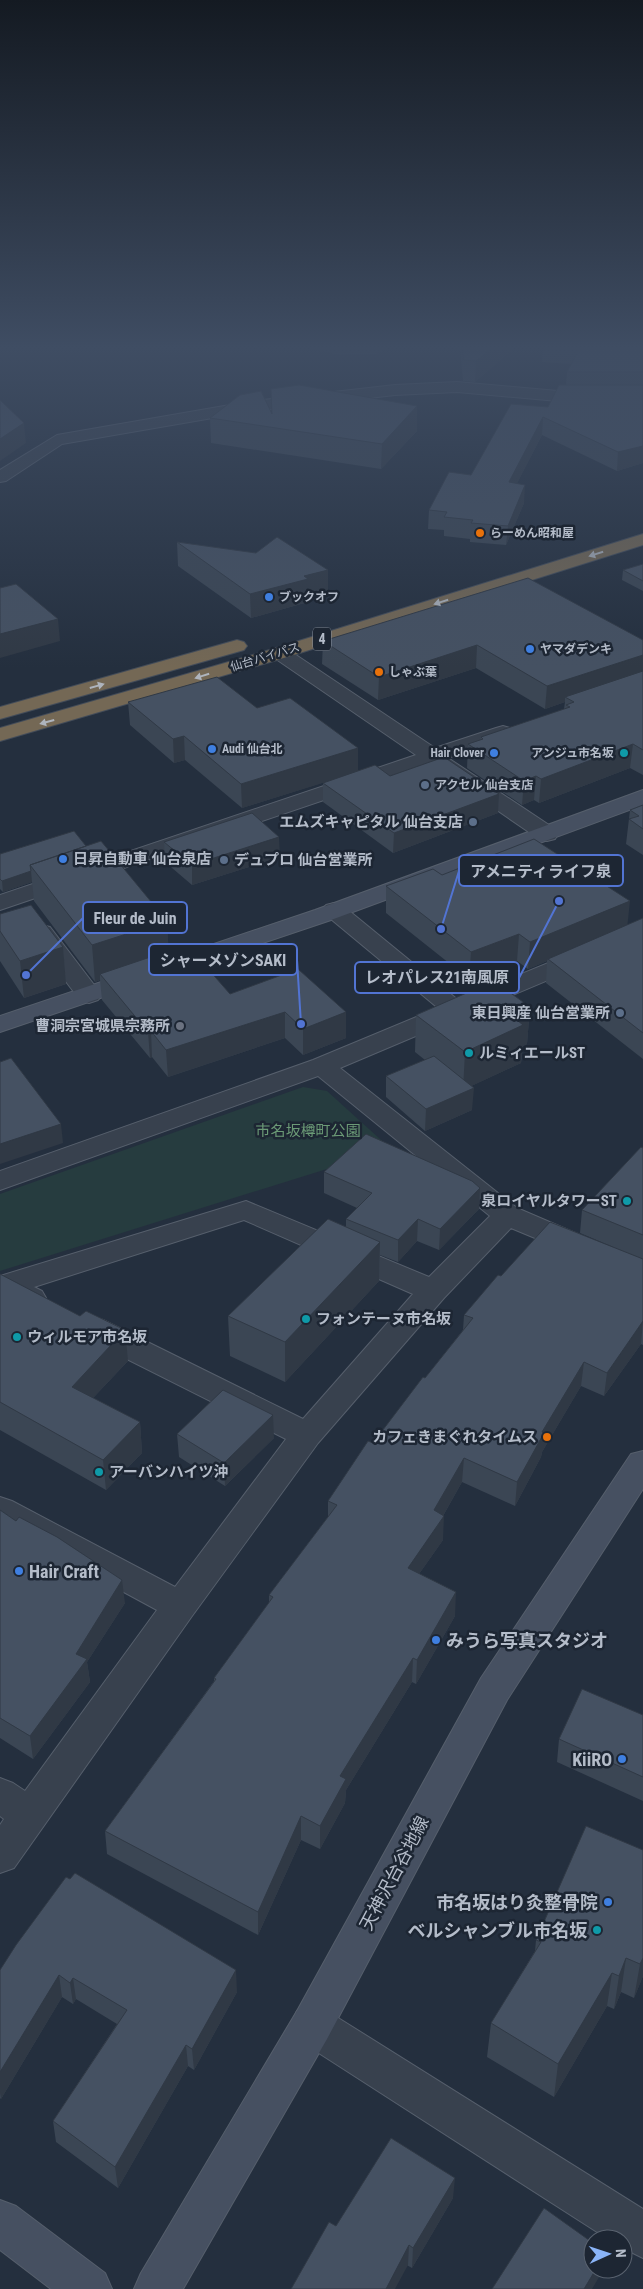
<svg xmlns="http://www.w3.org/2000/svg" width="643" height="2289" font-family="'Roboto Condensed','Noto Sans JP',sans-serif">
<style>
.green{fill:#263c3f}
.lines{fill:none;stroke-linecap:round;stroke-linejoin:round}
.street-casing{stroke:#565f6c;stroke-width:2}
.secondary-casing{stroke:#565f6c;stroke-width:2}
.highway-casing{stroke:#434c59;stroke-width:2}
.street{fill:#38414e;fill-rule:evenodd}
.secondary{fill:#465061;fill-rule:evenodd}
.highway{fill:#746855;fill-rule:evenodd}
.wall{fill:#3b4654}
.shaded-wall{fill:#303945}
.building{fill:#455162;stroke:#303945}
.oneway{fill:#aeb4bd}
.food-dot{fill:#e8710a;stroke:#1d2633;stroke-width:2}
.shop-dot{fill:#3f7fe0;stroke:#1d2633;stroke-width:2}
.culture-dot{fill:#0f9aa8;stroke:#1d2633;stroke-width:2}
.service-dot{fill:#5c6f8a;stroke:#1d2633;stroke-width:2}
.worship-dot{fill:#6b7280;stroke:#1d2633;stroke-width:2}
.labels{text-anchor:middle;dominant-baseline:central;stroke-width:5;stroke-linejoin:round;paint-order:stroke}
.far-poi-label{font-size:12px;font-weight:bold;fill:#b4bcc9;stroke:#1d2633;text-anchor:start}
.far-street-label{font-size:12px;fill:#b4bcc9;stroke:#1d2633}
.shield{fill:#1d2633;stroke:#878f9c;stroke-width:1}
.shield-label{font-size:14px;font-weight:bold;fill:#b4bcc9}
.poi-label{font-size:15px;font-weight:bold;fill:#b4bcc9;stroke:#1d2633;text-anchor:start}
.park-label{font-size:15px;fill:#6b9a76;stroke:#1d2633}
.near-poi-label{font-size:18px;font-weight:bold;fill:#b4bcc9;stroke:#1d2633;text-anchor:end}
.near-street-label{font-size:18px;fill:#b4bcc9;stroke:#1d2633}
.leader{fill:none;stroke:#5274d3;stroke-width:2}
.callout-dot{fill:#5274d3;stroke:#1d2633;stroke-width:2}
.callout{fill:#1d2633;stroke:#5274d3;stroke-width:2}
.callout-label{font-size:16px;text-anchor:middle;font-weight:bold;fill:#b4bcc9}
</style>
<rect width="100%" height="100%" fill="#242f3e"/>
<path class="green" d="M 303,1087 L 327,1091 L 391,1149 L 0,1271 L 0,1194 Z"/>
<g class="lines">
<g class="street-casing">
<path id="street" d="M 457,382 L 558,391 L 643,391 L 643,401 L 558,401 L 457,392 L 395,395 L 253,411 L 62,444 L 6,481 L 0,482 L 0,470 L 57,435 L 253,401 L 395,385 Z
M 280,647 L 287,649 L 435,748 L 496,728 L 503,726 L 510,728 L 513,732 L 510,736 L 448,758 L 555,829 L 558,834 L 555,839 L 547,841 L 539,839 L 430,764 L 0,910 L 0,895 L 416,755 L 273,657 L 270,653 L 273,649 Z
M 334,903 L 342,905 L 458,1000 L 643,924 L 643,940 L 340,1068 L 517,1208 L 643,1262 L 643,1283 L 511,1228 L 444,1298 L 318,1443 L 192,1616 L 14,1868 L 0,1873 L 0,1825 L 4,1819 L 0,1816 L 0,1778 L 13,1783 L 25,1791 L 157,1610 L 0,1525 L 0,1497 L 12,1501 L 175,1587 L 286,1439 L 81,1336 L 77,1328 L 81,1320 L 92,1317 L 103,1320 L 303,1419 L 413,1294 L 244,1220 L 34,1287 L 42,1291 L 46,1298 L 42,1305 L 31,1308 L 0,1295 L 0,1276 L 246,1201 L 429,1277 L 490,1216 L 318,1076 L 0,1190 L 0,1171 L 313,1060 L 438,1008 L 326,915 L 322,910 L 326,905 Z
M 41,925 L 50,927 L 98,990 L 102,995 L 98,1000 L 89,1003 L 80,1000 L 32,937 L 29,932 L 32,927 Z
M 312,2005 L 327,2011 L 643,2209 L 643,2258 L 623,2248 L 623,2239 L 608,2239 L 297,2039 L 291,2025 L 297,2011 Z"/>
</g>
<g class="secondary-casing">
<path id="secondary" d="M 643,790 L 643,805 L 331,920 L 0,1032 L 0,1016 L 315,910 Z
M 643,1451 L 643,1489 L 507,1700 L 327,2039 L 183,2289 L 134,2289 L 141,2273 L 297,2011 L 481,1678 L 631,1454 Z
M 0,2200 L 16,2206 L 105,2273 L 112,2289 L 51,2289 L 0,2250 Z"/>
</g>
<g class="highway-casing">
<path id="highway" d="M 643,534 L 643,545 L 287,657 L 0,741 L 0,728 L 273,649 Z
M 237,640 L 244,642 L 247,646 L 244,650 L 0,719 L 0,707 Z"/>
</g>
<use href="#street" class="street"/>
<use href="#secondary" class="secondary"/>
<use href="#highway" class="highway"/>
</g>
<path class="wall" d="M 309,348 L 387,348 L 377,354 L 340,355 Z
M 460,348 L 514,348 L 475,382 L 463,381 Z
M 543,348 L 643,348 L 643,463 L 617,471 L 542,435 L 517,483 L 524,503 L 506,545 L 470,542 L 470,539 L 444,536 L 444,530 L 428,529 L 429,510 L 471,475 L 548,407 L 566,385 L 567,372 L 571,364 L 542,362 Z
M 417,406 L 417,431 L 381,469 L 211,443 L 210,418 L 272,414 Z
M 177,542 L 328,593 L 308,599 L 308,602 L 251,618 L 178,566 Z
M 643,564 L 643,591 L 622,580 L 623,570 Z
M 643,640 L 643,775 L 630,768 L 539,803 L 534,800 L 522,805 L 467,768 L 468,744 L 480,740 L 481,737 L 564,709 L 565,702 L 545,709 L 476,668 L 378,700 L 322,664 L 323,641 Z
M 128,702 L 257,708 L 358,748 L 358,771 L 499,794 L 498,813 L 393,853 L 323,802 L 323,783 L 334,779 L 242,808 L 185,760 L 174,763 L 130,725 Z
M 643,805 L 643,855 L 626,844 L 630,810 Z
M 164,842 L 280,857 L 192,885 L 165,862 Z
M 86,846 L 167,921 L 168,951 L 194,964 L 230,994 L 298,969 L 346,1038 L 303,1055 L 285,1038 L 168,1077 L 152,1057 L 150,1058 L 102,1000 L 100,980 L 95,982 L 34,901 L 32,882 L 3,892 L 0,889 L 0,854 Z
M 442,875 L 627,925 L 643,919 L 643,1059 L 546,983 L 547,961 L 528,969 L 517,961 L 469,979 L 386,913 L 386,886 Z
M 0,914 L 63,947 L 66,984 L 24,998 L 0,961 Z
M 530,1007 L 527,1044 L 523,1046 L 521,1063 L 471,1086 L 472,1110 L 425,1131 L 386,1097 L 386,1076 L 425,1060 L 415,1052 L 416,1015 Z
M 643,1148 L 643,1345 L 641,1344 L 604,1396 L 581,1386 L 542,1452 L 541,1457 L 515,1506 L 462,1482 L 443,1516 L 443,1540 L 419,1574 L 455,1616 L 416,1684 L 412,1682 L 346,1790 L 345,1803 L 320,1849 L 301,1840 L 258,1935 L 107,1854 L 105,1831 L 214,1681 L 214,1678 L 269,1603 L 269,1595 L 328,1517 L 328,1501 L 463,1330 L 464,1315 L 501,1276 L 613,1247 L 580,1233 L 582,1210 Z
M 324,1172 L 480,1188 L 479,1209 L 439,1250 L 417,1241 L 398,1262 L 380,1255 L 379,1281 L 285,1382 L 230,1356 L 228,1316 L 346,1227 L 346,1219 L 357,1208 L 324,1193 Z
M 0,1274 L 128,1361 L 93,1398 L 140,1422 L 142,1453 L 106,1490 L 0,1430 Z
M 177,1434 L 274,1438 L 225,1486 L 179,1457 Z
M 0,1510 L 125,1603 L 87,1662 L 90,1682 L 33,1759 L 0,1738 Z
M 643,1715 L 643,1801 L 557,1762 L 559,1739 Z
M 643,1850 L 643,1976 L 634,1998 L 621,1992 L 614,2009 L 607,2006 L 554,2097 L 487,2057 L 491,2023 L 535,1951 L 536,1940 Z
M 0,1970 L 237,1992 L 194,2070 L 188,2066 L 118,2188 L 56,2142 L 53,2121 L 117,2024 L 76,1999 L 73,2004 L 62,1997 L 1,2099 L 0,2098 Z
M 453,2198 L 412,2268 L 336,2226 Z"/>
<path class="shaded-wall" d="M 377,348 L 387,348 L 377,354 Z
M 492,348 L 514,348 L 475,382 L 476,361 Z
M 417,406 L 417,431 L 381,469 L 382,444 Z
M 543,417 L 542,435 L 508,501 L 509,482 Z
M 24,423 L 26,443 L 0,461 L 0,439 Z
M 643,446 L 643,463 L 617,471 L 618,452 Z
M 525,485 L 524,503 L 506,545 L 508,526 Z
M 328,570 L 328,593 L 308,599 L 308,602 L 251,618 L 250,594 L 304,576 Z
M 58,619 L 60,641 L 0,658 L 0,634 Z
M 477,645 L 476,668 L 378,700 L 379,677 Z
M 643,655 L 643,677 L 565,697 L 565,702 L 545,709 L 547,686 Z
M 184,736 L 185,760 L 174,763 L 173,739 Z
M 633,744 L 630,768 L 539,803 L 541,779 Z
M 358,748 L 358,772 L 242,808 L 241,784 Z
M 536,776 L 534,800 L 522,805 L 524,781 Z
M 499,794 L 498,813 L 393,853 L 394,833 Z
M 279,837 L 280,857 L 192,885 L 192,865 Z
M 31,871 L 32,882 L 3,892 L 2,881 Z
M 630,901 L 627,929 L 548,959 L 547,961 L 528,969 L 530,942 Z
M 167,921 L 169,957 L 100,974 L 100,980 L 95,982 L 92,945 Z
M 519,934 L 517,961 L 469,979 L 471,952 Z
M 63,947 L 66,984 L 24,998 L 20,961 Z
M 530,1007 L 527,1044 L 523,1046 L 521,1063 L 463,1090 L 465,1052 L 519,1012 Z
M 285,1012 L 285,1038 L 168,1077 L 166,1050 Z
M 346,1012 L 346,1038 L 303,1055 L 303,1029 Z
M 151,1031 L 152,1057 L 150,1058 L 148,1032 Z
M 474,1088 L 472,1110 L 425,1131 L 426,1109 Z
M 61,1124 L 63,1143 L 0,1164 L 0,1144 Z
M 480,1188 L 479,1209 L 439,1250 L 440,1229 Z
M 418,1219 L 417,1241 L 398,1262 L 398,1240 Z
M 380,1242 L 379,1281 L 285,1382 L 285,1342 Z
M 643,1321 L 641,1344 L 604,1396 L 607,1373 Z
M 125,1330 L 128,1361 L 75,1417 L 72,1387 Z
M 584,1362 L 581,1386 L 542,1452 L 541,1457 L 515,1506 L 517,1482 L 542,1432 Z
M 273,1415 L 274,1438 L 225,1486 L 224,1463 Z
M 140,1422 L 142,1453 L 106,1490 L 103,1460 Z
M 464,1458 L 462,1482 L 435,1530 L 444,1516 L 443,1540 L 407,1591 L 408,1568 L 434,1510 Z
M 122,1580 L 125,1603 L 87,1662 L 90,1682 L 33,1759 L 30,1736 L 76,1654 Z
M 456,1592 L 455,1616 L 416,1684 L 417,1660 Z
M 413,1658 L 412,1682 L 346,1790 L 345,1803 L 320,1849 L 320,1826 L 340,1776 Z
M 301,1816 L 301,1840 L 258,1935 L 258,1912 Z
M 626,1958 L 621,1992 L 614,2009 L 619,1976 Z
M 643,1958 L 643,1976 L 634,1998 L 640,1964 Z
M 236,1970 L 237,1992 L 194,2070 L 192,2049 Z
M 612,1973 L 607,2006 L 554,2097 L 558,2064 Z
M 59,1975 L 62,1997 L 1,2099 L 0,2093 L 0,2072 Z
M 73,1978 L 76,1999 L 73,2004 L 70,1983 Z
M 186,2045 L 188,2066 L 118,2188 L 115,2167 Z
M 455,2178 L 453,2198 L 412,2268 L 413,2248 Z
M 409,2245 L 408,2265 L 395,2289 L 386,2289 Z
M 596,2269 L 603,2269 L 602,2272 L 592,2289 L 584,2289 Z"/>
<path class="building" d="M 462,348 L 492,348 L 476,361 L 464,360 Z
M 580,348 L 643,348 L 643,372 L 567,372 Z
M 299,385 L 417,406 L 382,444 L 210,418 L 240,395 L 261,391 L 272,414 L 271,389 Z
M 559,385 L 643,385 L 643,446 L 618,452 L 543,417 L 509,482 L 525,485 L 508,526 L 471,523 L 473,520 L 444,517 L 447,512 L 429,510 L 449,472 L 471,475 L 511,404 L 548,407 Z
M 0,400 L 24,423 L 0,439 Z
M 277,537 L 328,570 L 304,576 L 308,579 L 250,594 L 177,542 L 256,553 Z
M 643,564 L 643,581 L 623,570 Z
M 528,578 L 643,640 L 643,655 L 547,686 L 477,645 L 379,677 L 323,641 Z
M 16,584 L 58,619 L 0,634 L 0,588 Z
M 643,671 L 643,750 L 633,744 L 541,779 L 536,776 L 524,781 L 468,744 L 483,739 L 481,737 L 570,707 L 566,705 L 574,702 L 565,697 Z
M 217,677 L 257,708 L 290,698 L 358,748 L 241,784 L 184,736 L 173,739 L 128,702 Z
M 444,757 L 499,794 L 394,833 L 323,783 L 375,765 L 390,776 Z
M 643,805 L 643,829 L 629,819 L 639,816 L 630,810 Z
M 252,813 L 279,837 L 192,865 L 164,842 Z
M 74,831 L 86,846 L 30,865 L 31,871 L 2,881 L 0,879 L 0,854 Z
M 534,839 L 630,901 L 530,942 L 519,934 L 471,952 L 386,886 L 433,869 L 442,875 Z
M 101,841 L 167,921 L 92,945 L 30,865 Z
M 31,905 L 63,947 L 20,961 L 0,931 L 0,914 Z
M 643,918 L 643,1033 L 548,959 Z
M 180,947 L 194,964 L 202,962 L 230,994 L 298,969 L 346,1012 L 303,1029 L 285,1012 L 166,1050 L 151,1031 L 148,1032 L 100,974 Z
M 494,981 L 530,1007 L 519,1012 L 525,1017 L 517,1020 L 523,1025 L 465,1052 L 416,1015 Z
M 434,1056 L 474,1088 L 426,1109 L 386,1076 Z
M 11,1058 L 61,1124 L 0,1144 L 0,1062 Z
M 366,1134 L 472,1181 L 480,1188 L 440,1229 L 418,1219 L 398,1240 L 346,1219 L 372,1193 L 324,1172 Z
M 641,1147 L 643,1148 L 643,1235 L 582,1210 Z
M 328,1219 L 380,1242 L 285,1342 L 228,1316 Z
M 550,1222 L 643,1259 L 643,1321 L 607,1373 L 584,1362 L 542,1432 L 544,1433 L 517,1482 L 464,1458 L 434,1510 L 444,1516 L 408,1568 L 456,1592 L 417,1660 L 413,1658 L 340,1776 L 346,1779 L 320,1826 L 301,1816 L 258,1912 L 105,1831 L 216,1679 L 214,1678 L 273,1597 L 269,1595 L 337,1505 L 328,1501 L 368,1441 L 373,1443 L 423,1377 L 425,1378 L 473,1318 L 464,1315 L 498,1275 L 501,1276 Z
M 0,1274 L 80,1316 L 86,1311 L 125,1330 L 72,1387 L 140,1422 L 103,1460 L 0,1402 Z
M 223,1390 L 273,1415 L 224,1463 L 177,1434 Z
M 0,1510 L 16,1521 L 19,1517 L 57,1537 L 122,1580 L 76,1654 L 87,1659 L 30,1736 L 0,1718 Z
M 582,1689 L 643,1715 L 643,1777 L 559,1739 Z
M 586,1826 L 643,1850 L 643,1958 L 640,1964 L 626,1958 L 619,1976 L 612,1973 L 558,2064 L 491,2023 L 541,1942 L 536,1940 Z
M 75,1873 L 236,1970 L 192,2049 L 186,2045 L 115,2167 L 53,2121 L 127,2010 L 73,1978 L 70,1983 L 59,1975 L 0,2072 L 0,1970 L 16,1945 L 66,1877 L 70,1879 Z
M 391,2138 L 455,2178 L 413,2248 L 409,2245 L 386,2289 L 291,2289 L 329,2222 L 336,2226 Z
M 544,2208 L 593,2243 L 593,2269 L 596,2269 L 584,2289 L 492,2289 Z"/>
<defs><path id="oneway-solid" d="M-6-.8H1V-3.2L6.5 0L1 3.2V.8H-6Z" transform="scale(1.25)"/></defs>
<g class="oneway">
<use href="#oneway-solid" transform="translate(596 554) rotate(163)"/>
<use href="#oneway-solid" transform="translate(441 602) rotate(163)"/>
<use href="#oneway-solid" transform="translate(202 676) rotate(163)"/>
<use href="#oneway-solid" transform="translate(97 686) rotate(-16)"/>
<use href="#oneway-solid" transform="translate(47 722) rotate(165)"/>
</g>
<linearGradient id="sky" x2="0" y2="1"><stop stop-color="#141a22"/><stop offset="0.52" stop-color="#3f4d63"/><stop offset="1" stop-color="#3f4d63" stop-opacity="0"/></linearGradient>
<rect width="643" height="668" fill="url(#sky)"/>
<g class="food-dot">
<circle cx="480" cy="533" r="5"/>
<circle cx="379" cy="672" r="5"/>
<circle cx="547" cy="1437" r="5"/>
</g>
<g class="shop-dot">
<circle cx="269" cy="597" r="5"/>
<circle cx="530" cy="649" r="5"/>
<circle cx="212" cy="749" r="5"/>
<circle cx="494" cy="753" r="5"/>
<circle cx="63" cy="859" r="5"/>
<circle cx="19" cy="1571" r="5"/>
<circle cx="436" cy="1640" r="5"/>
<circle cx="622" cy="1759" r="5"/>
<circle cx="608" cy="1902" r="5"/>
</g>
<g class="culture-dot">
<circle cx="624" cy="753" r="5"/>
<circle cx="469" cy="1053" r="5"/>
<circle cx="627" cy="1201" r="5"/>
<circle cx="306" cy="1319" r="5"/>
<circle cx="17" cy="1337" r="5"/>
<circle cx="99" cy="1472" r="5"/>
<circle cx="597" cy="1930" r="5"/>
</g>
<g class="service-dot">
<circle cx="425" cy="785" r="5"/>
<circle cx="473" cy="822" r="5"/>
<circle cx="224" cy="860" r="5"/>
<circle cx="620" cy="1013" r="5"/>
</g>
<circle class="worship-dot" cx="180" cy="1026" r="5"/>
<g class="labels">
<g class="far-poi-label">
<text x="490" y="533">らーめん昭和屋</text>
<text x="279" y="597">ブックオフ</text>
<text x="540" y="649">ヤマダデンキ</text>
<text x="389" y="672">しゃぶ葉</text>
<text x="222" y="749">Audi 仙台北</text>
<text x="484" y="753" text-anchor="end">Hair Clover</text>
<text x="614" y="753" text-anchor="end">アンジュ市名坂</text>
<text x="435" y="785">アクセル 仙台支店</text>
</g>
<g class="far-street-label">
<text transform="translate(265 657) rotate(-17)">仙台バイパス</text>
</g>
<rect class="shield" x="313" y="627.5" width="18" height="23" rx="4"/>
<g class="shield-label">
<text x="322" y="639">4</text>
</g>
<g class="poi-label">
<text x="463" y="822" text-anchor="end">エムズキャピタル 仙台支店</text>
<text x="73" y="859">日昇自動車 仙台泉店</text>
<text x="234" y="860">デュプロ 仙台営業所</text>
<text x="610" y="1013" text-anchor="end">東日興産 仙台営業所</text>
<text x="170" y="1026" text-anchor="end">曹洞宗宮城県宗務所</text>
<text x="479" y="1053">ルミィエールST</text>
<text x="617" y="1201" text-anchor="end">泉ロイヤルタワーST</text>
<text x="316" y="1319">フォンテーヌ市名坂</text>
<text x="27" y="1337">ウィルモア市名坂</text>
<text x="537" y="1437" text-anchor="end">カフェきまぐれタイムス</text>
<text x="109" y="1472">アーバンハイツ沖</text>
</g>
<g class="park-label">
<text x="308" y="1131">市名坂樽町公園</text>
</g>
<g class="near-poi-label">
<text x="29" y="1571" text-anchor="start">Hair Craft</text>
<text x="446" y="1640" text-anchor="start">みうら写真スタジオ</text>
<text x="612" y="1759">KiiRO</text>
<text x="598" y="1902">市名坂はり灸整骨院</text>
<text x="587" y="1930">ベルシャンブル市名坂</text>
</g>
<g class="near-street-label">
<text transform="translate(394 1873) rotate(-62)">天神沢台谷地線</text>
</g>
</g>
<path class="leader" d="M441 929L459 871M26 975L83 918M301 1024L297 960M559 901L519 978"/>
<g class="callout-dot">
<circle cx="441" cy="929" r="5"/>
<circle cx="26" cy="975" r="5"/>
<circle cx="301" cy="1024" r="5"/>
<circle cx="559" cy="901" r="5"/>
</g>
<g class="callout">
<rect x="459" y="855" width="164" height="31" rx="5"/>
<rect x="83" y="902" width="104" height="31" rx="5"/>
<rect x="149" y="944" width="148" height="31" rx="5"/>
<rect x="355" y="962" width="164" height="31" rx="5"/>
</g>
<g class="callout-label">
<text x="541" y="877">アメニティライフ泉</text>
<text x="135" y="924">Fleur de Juin</text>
<text x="223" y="966">シャーメゾンSAKI</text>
<text x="437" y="983">レオパレス21南風原</text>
</g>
<g transform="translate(608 2254) rotate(87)"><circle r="24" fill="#1d2633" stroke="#59626f"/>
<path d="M0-4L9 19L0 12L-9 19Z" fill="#8ab4f8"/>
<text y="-8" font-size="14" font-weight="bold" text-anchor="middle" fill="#b4bcc9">N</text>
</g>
</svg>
